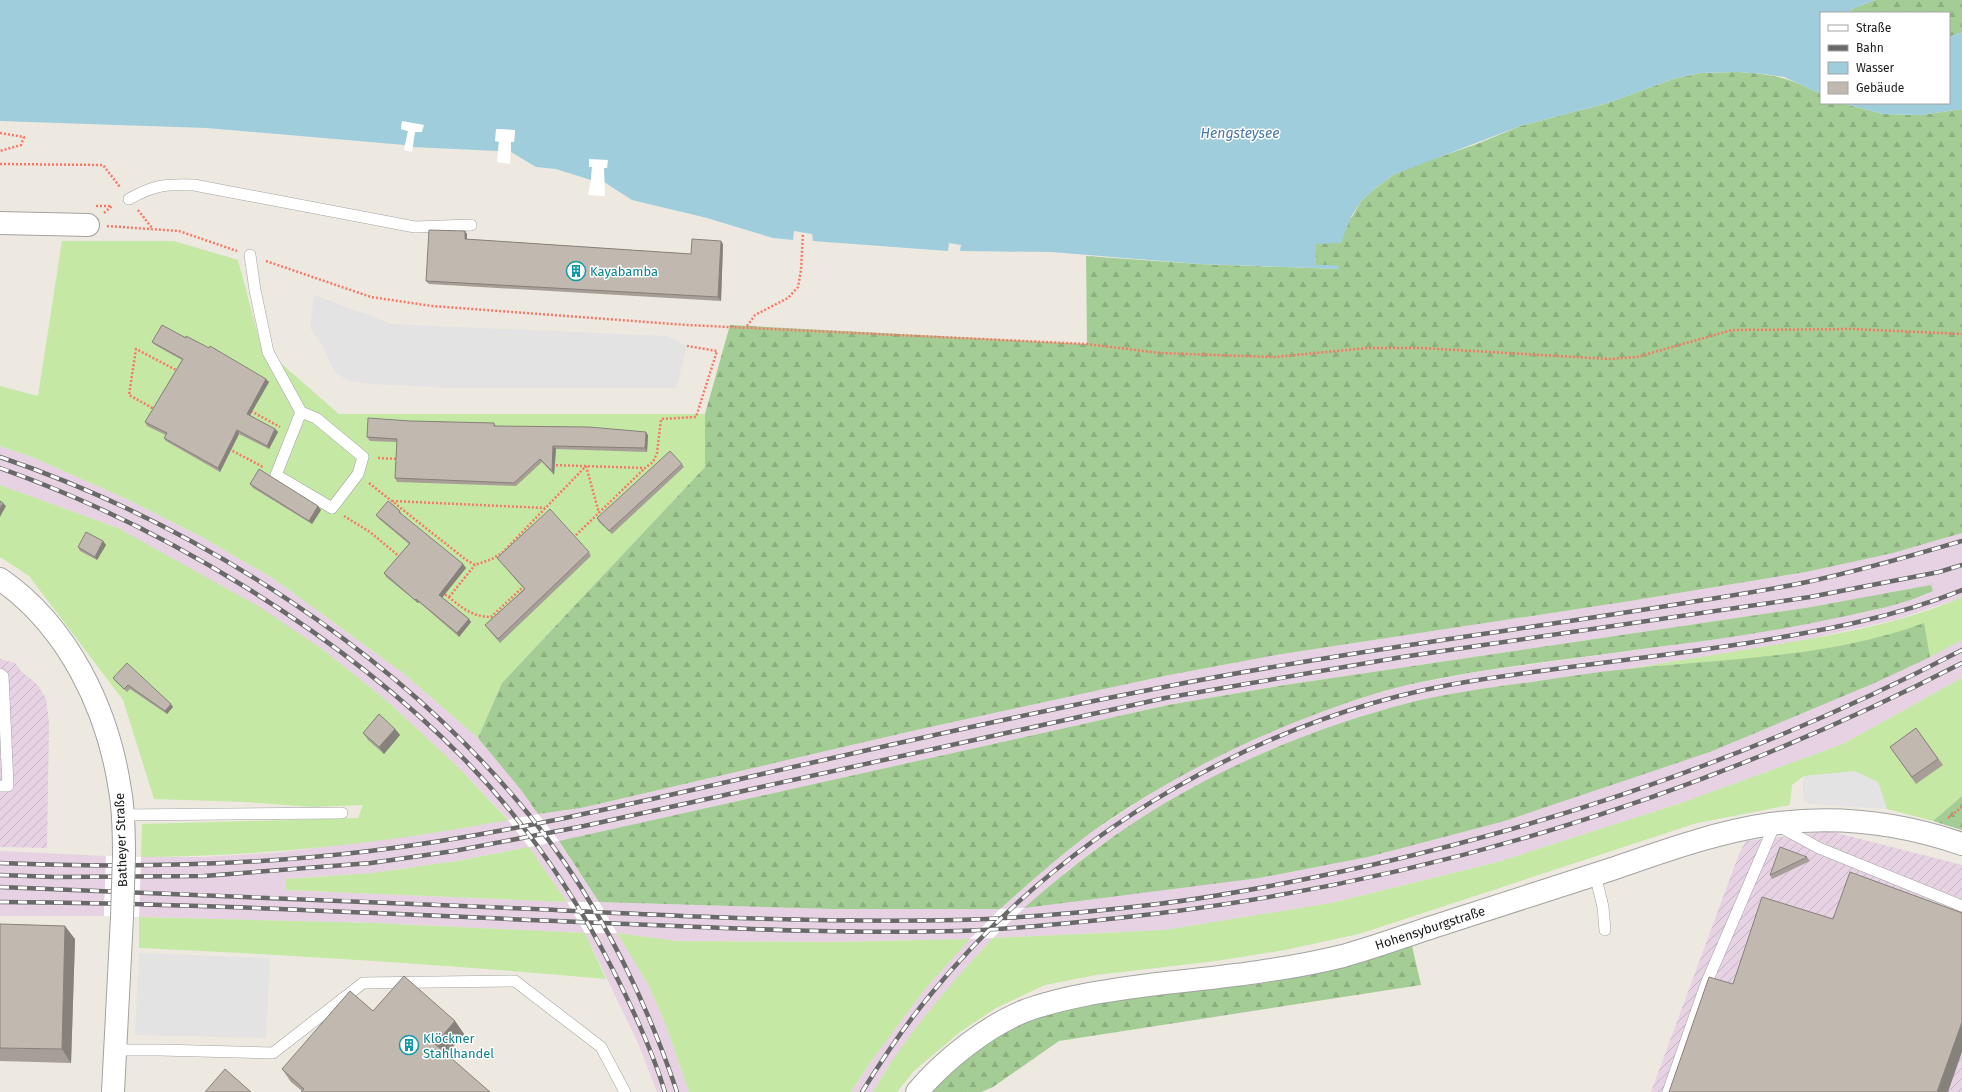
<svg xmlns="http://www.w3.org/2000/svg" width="1962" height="1092" font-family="'Fira Sans',sans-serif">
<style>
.industrial{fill:url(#industrial-furrows)}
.railway{fill:#e6d2e2;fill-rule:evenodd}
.grass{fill:#c5e8a5}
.forest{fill:url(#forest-firs)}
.parking{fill:#e3e3e3}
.water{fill:#a0cddb}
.pier{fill:#fff}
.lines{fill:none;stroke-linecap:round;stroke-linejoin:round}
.lane-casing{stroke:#a2a2a2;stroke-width:12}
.street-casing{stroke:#a2a2a2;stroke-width:24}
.path{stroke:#fa7765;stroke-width:2.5;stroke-dasharray:2 2;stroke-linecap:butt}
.lane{stroke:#fff;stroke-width:11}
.street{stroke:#fff;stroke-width:22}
.rail-casing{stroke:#696969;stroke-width:4.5}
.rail{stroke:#fff;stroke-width:3;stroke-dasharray:9;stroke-linecap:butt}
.street-bridge-casing{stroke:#a2a2a2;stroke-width:24;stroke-linecap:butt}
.street-bridge{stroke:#fff;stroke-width:22}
.wall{fill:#a69e97}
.shaded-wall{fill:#87817b}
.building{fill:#c1b8b0;stroke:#87817b}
.labels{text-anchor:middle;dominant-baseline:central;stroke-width:3;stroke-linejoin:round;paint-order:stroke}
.culture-label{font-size:13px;fill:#0d838f;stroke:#fff;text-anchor:start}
.street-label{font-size:13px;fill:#1b1b1b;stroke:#fff}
.water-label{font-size:14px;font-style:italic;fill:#4877aa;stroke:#fff}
</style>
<defs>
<pattern id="industrial-furrows" width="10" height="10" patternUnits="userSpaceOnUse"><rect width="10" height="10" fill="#e6d2e2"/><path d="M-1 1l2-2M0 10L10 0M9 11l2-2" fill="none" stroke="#c5b4c1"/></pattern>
<pattern id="forest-firs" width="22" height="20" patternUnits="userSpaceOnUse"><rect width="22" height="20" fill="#a4cd95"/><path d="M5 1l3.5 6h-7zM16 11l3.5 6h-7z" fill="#8daf80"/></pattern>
</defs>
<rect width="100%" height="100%" fill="#ede9e0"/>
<path class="industrial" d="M 0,659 L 15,663 L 22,672 L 37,684 L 46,698 L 49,723 L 47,848 L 0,847 Z
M 1829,831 L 1962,865 L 1962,1092 L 1651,1092 L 1739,854 L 1746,841 Z"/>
<path class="railway" d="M 0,446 L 32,457 L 129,500 L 202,537 L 274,579 L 403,673 L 478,738 L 521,790 L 538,814 L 581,808 L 912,731 L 1164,676 L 1282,654 L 1630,601 L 1806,572 L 1893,553 L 1962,533 L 1962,597 L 1958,599 L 1895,620 L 1805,640 L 1627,669 L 1480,689 L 1411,702 L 1373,713 L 1278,746 L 1191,788 L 1099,846 L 1063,874 L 1259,878 L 1368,857 L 1505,821 L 1710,752 L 1877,682 L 1962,640 L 1962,678 L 1843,744 L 1681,803 L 1498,862 L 1331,903 L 1165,930 L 993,938 L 969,964 L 928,1013 L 884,1073 L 873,1092 L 851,1092 L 872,1060 L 925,989 L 969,939 L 832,942 L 677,941 L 617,933 L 648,984 L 667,1028 L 689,1092 L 657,1092 L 638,1043 L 585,933 L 374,923 L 139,917 L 141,857 L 204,857 L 284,852 L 451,830 L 508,819 L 457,766 L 386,700 L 322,649 L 118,528 L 0,485 ZM 1931,586 L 1933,591 L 1921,597 L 1866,612 L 1717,639 L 1477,672 L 1407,685 L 1368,696 L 1330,709 L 1271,731 L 1183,773 L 1089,834 L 1053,862 L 1000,909 L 832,909 L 599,902 L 559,842 L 1168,705 L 1285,685 L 1811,607 ZM 529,847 L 567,902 L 286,890 L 286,879 L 373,873 L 457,861 Z
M 0,851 L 106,856 L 104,916 L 0,916 Z"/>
<path class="grass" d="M 62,241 L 174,241 L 238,260 L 262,350 L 268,352 L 339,414 L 705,414 L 705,467 L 502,683 L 478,738 L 403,673 L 274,579 L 202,537 L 129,500 L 32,457 L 0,446 L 0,386 L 38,396 Z
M 0,485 L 118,528 L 258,606 L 322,649 L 386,700 L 457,766 L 508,820 C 387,843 265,856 141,857 L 142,824 L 358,818 L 363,805 L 313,807 L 245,802 L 154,799 L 123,700 L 29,576 L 0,557 Z
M 1962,597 L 1962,640 L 1930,657 L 1923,624 C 1832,657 1724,660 1627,669 C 1674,661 1721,654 1768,646 C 1833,635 1901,624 1962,597 Z
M 1962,678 L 1962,796 L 1933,821 L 1887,809 L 1878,782 L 1804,776 L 1792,785 L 1790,805 L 1697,823 L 1359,934 L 1285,950 L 1216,961 L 1096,975 L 1045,985 L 996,1008 L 960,1032 L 914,1071 L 897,1092 L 873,1092 C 905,1036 949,985 993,938 L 1165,930 L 1331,903 L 1498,862 L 1681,803 L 1843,744 Z
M 529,847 L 567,902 L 286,890 L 286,879 L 373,873 L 457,861 Z
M 139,917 L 374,923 L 585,933 L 606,979 C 451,965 295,955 139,948 Z
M 617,933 L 677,941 L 832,942 L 970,939 L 925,989 L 872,1060 L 851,1092 L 689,1092 L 667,1028 L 648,984 Z"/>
<path class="forest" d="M 1875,0 L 1962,0 L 1962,32 L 1949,37 L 1949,13 L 1848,13 L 1852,9 Z
M 1738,72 C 1774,74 1789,78 1821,94 L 1821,103 L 1841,103 L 1883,114 L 1921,115 L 1962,109 L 1962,533 L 1893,553 L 1806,572 L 1630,601 L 1282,654 L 1164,676 L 912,731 L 581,808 L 538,814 L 521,790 L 478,738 L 502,683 L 705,467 L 705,414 L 730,325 L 1087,344 L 1086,256 L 1199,264 L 1338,269 L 1337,265 L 1316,266 L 1316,243 L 1352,217 L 1361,201 L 1373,190 L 1393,175 L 1416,165 L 1477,144 L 1520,126 L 1608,103 L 1673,79 L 1700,73 Z
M 1931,585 L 1933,591 C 1903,605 1869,611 1836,618 C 1772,632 1707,641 1642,649 C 1564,660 1484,668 1407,685 C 1374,693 1343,704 1311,716 C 1232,746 1158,785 1089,834 C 1058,857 1029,883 1000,909 L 832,909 L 599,902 L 559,841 L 1168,705 L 1285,685 L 1811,607 Z
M 1924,623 L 1930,657 L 1877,682 L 1710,752 L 1505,821 L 1368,857 L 1259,878 L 1024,908 C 1048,887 1073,866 1099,847 C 1191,779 1298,732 1408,703 C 1449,693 1491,687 1532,682 C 1564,677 1596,672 1628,669 C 1727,658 1829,658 1924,623 Z
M 1962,796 L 1962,830 L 1933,821 Z
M 1412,946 L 1421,985 L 1059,1041 L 993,1087 L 981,1092 L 929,1092 C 960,1064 990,1036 1030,1021 C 1096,994 1179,993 1250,985 C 1304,978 1360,962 1412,946 Z"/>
<path class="parking" d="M 314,295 L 392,324 L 667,336 L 687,346 L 676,388 L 449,388 L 373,384 L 348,381 L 334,371 L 322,345 L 310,328 Z
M 1855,771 L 1878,782 L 1887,809 L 1810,804 L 1804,800 L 1803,796 L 1803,776 Z
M 139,953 L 270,958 L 266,1038 L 135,1035 Z"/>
<path class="water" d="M 0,0 L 1875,0 L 1852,9 L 1848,13 L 1821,13 L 1821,94 L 1784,77 L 1764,74 L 1738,72 L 1700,73 L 1673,79 L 1608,103 L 1520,126 L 1393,175 L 1373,190 L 1361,201 L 1351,217 L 1341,243 L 1316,244 L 1316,265 L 1338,265 L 1339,269 L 1199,264 L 1051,252 L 960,251 L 961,245 L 949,243 L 948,251 L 813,241 L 812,234 L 794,231 L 793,240 L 773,238 L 707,218 L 632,200 L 604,182 L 604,168 L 607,168 L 607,160 L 592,167 L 591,180 L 556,169 L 536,167 L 511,152 L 511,142 L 514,142 L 515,130 L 496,129 L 499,142 L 498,151 L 412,147 L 415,132 L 402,121 L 401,129 L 408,131 L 405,145 L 206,128 L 0,121 Z
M 1962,32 L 1962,109 L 1921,115 L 1883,114 L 1841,103 L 1949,103 L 1949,37 Z"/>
<path class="pier" d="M 402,121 L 424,125 L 422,132 L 415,132 L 412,152 L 404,150 L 408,131 L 401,129 Z
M 496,129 L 515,130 L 514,142 L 511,142 L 510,164 L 497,162 L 499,142 L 495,141 Z
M 589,159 L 608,160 L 607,168 L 604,168 L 605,196 L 588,195 L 591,180 L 592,167 L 589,167 Z
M 538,814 L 559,841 L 529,847 L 508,820 Z
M 106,856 L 141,857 L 139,917 L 104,916 Z
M 567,902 L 599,902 L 617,933 L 585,933 Z
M 1024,908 L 993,938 L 970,939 L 1000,909 Z"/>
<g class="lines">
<g class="lane-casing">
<path id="lane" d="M 129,199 C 154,185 165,184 194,185 L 415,227 L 471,225
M 250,255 L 255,290 L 268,352 L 301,412 L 276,475 L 332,508 L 358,474 L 363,457 L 316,418 L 301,412
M 0,674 L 3,676 L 8,786 L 0,786
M 123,815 L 342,813
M 1595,874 L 1603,907 L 1605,930
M 116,1050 L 160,1050 L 273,1053 L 363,983 L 515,981 L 601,1047 L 625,1092
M 1668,1092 L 1706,984 L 1775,824 L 1819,848 L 1962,906"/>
</g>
<g class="street-casing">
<path id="street" d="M 0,223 L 88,225
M 0,579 C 68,626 108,709 120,790 C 124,812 124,834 124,856
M 113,1092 L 122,917
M 917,1092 C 944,1060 988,1025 1027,1010 C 1070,995 1113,990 1157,984 C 1220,977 1282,971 1343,956 C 1379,946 1413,933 1448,922 C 1503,904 1557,887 1612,869 C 1664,851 1716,832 1771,824 C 1836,815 1901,823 1962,844"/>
</g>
<path class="path" d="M 0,133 L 24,137 L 21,145 L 0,151
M 0,164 L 103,165 L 120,187
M 96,206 L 112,206
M 138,210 L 152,228
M 104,213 L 112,206
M 107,226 L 179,231 L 237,251
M 266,261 L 371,297 L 432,306 L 687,325 L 1087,344 L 1159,353 L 1274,357 L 1368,348 L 1421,348 L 1610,359 L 1637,357 L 1732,330 L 1853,329 L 1962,334
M 747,326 L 755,315 L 788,298 L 798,287 L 801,270 L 803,233
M 156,410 L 129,395 L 136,349 L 178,371
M 251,411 L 280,427
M 229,449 L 263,467
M 378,458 L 399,459
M 552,465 L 645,468 L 653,462 L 657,453 L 661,419 L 696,417 L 717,351 L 687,346
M 586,466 L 599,513
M 369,483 L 465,559 L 475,565 L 492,559 L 503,552 L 586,466
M 392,501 L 545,508
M 344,516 L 370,532 L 400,557
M 573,538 L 645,468
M 442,592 C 458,604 470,617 491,617 L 525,585
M 449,597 L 475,565
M 1948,818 L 1962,807"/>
<use href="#lane" class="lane"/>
<use href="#street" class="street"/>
<g class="rail-casing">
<path id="rail" d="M 0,457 C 197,524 399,654 530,816 C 595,897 644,994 677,1092
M 0,468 C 164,526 341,634 463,758 C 524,820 574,893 613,970 C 633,1009 652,1050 665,1092
M 0,863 C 124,868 247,866 370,851 C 486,837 600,811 714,785 C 864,751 1014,716 1164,687 C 1335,653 1507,632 1679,604 C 1721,597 1765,591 1807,582 C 1859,571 1911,556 1962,541
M 0,875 L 56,877 L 204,876 L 371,863 L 454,851 L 584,826 L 1165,698 L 1402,657 L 1810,597 L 1939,572 L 1962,565
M 0,887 C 178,894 356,901 534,909 C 675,916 816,923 957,920 C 1024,918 1092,912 1158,904 C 1232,895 1304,880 1376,864 C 1580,817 1777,747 1962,650
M 0,902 C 202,903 403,915 604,923 C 722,928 840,934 957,931 C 1011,929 1064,924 1118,918 C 1412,887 1699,799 1962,663
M 862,1092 C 883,1058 906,1024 931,994 C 1066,829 1268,712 1478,680 C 1568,666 1658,657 1748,643 C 1820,631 1893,618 1962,590"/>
</g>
<use href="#rail" class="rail"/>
<g class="street-bridge-casing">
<path id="street-bridge" d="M 122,917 L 124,856"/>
</g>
<use href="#street-bridge" class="street-bridge"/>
</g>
<path class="wall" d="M 465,231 L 467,234 L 467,239 L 691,254 L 723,244 L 721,301 L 429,284 L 426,281 Z
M 152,342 L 269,382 L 250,415 L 275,429 L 278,432 L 269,449 L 239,434 L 220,472 L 166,441 L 164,438 L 166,435 L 147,426 L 145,422 L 182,360 L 155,345 Z
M 410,421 L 494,423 L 496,426 L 648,435 L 647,452 L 556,449 L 554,475 L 542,462 L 516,486 L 397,482 L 395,478 L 397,442 L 370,441 L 367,437 Z
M 682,464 L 684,467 L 612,534 L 599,522 L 597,518 Z
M 250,484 L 321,510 L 312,524 L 253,488 Z
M 400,511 L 402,515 L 463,564 L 466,568 L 442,597 L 469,619 L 471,622 L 459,637 L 419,602 L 418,603 L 386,577 L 384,573 L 409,544 L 379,519 L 376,515 Z
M 103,541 L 106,545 L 97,560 L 80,551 L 78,547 Z
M 589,552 L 591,556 L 500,643 L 488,629 L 485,625 L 524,589 L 497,558 Z
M 113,678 L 173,707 L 167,714 L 130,689 L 127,692 L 115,681 Z
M 1916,728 L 1943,765 L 1916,784 L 1890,747 Z
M 395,729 L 400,735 L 384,754 L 368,740 L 363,733 Z
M 1807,857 L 1810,861 L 1772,879 L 1770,875 Z
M 0,924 L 75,939 L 71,1063 L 0,1061 Z
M 373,1011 L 455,1021 L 464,1034 L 447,1054 L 302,1091 L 291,1082 L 282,1069 Z"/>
<path class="shaded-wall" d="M 465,231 L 467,234 L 467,242 L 465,239 Z
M 721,241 L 723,244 L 721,301 L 718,297 Z
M 266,379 L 269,382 L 249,417 L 247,414 Z
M 275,429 L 278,432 L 269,449 L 267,446 Z
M 237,430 L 239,434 L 220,472 L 218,468 Z
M 646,432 L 648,435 L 647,452 L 645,448 Z
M 553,446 L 556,449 L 554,475 L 552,471 Z
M 3,503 L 6,506 L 0,517 L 0,509 Z
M 318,506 L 321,510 L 312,524 L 309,521 Z
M 103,541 L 106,545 L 97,560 L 95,557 Z
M 463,564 L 466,568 L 442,598 L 439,595 Z
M 416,599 L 419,602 L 418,603 L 415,600 Z
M 469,619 L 471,622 L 459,637 L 457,633 Z
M 171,704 L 173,707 L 167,714 L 165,711 Z
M 395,729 L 400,735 L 384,754 L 379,747 Z
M 65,926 L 75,939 L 71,1063 L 62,1049 Z
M 455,1021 L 464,1034 L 444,1057 L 435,1044 Z
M 1962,1022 L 1962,1052 L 1948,1092 L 1937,1092 Z"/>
<path class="building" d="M 429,230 L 465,231 L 465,239 L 691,254 L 692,239 L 721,241 L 718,297 L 426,281 Z
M 162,325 L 186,338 L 186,336 L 209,348 L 210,346 L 266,379 L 247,414 L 275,429 L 267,446 L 237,430 L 218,468 L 164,438 L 167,433 L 145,422 L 183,359 L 152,342 Z
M 368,418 L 410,421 L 494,423 L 494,426 L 589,427 L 646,432 L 645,448 L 553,446 L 552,471 L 540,459 L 514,483 L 395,478 L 397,439 L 367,437 Z
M 670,451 L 682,464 L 609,531 L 597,518 Z
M 259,469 L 318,506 L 309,521 L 250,484 Z
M 0,501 L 3,503 L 0,509 Z
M 388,501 L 400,511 L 399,512 L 463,564 L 439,595 L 469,619 L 457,633 L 416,599 L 415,600 L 384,573 L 410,543 L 376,515 Z
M 550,509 L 589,552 L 498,639 L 485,625 L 525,589 L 497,558 Z
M 86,532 L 103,541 L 95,557 L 78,547 Z
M 127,663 L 171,704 L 165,711 L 128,685 L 124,689 L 113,678 Z
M 379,714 L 395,729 L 379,747 L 363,733 Z
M 1916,728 L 1938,759 L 1912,777 L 1890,747 Z
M 1780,847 L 1807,857 L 1770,875 Z
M 1850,872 L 1962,913 L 1962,1022 L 1937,1092 L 1669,1092 L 1709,977 L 1733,984 L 1762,897 L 1833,919 Z
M 0,924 L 65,926 L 62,1049 L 0,1048 Z
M 404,976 L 455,1021 L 435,1044 L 490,1092 L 301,1092 L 304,1089 L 282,1069 L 350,991 L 373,1011 Z
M 225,1069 L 251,1092 L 205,1092 Z"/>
<defs>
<g id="building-ring" transform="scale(1)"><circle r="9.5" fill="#fff" stroke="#0f9aa8" stroke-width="1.5"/><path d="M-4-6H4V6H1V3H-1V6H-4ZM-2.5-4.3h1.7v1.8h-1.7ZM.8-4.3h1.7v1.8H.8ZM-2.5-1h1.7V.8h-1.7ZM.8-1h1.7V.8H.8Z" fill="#0f9aa8"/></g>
</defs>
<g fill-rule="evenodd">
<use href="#building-ring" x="576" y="271"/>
<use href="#building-ring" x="409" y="1045"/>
</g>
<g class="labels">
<g class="culture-label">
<text x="590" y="271">Kayabamba</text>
<text x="423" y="1038">Klöckner<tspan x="423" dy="15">Stahlhandel</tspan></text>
</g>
<g class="street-label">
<text transform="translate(121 840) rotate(-92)">Batheyer Straße</text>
<text transform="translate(1430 928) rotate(-18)">Hohensyburgstraße</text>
</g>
<g class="water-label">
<text x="1240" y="133">Hengsteysee</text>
</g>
</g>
<rect x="1820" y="12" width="130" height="92" fill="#ffffff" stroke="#a4a4a4"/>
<rect x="1828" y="25" width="20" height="6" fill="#ffffff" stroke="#a4a4a4"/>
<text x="1856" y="32" font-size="12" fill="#1b1b1b">Straße</text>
<rect x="1828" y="45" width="20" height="6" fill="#696969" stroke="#a4a4a4"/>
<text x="1856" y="52" font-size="12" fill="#1b1b1b">Bahn</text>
<rect x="1828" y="62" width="20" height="12" fill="#a0cddb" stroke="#a4a4a4"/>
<text x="1856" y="72" font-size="12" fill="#1b1b1b">Wasser</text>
<rect x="1828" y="82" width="20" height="12" fill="#c1b8b0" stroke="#a4a4a4"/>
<text x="1856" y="92" font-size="12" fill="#1b1b1b">Gebäude</text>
</svg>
